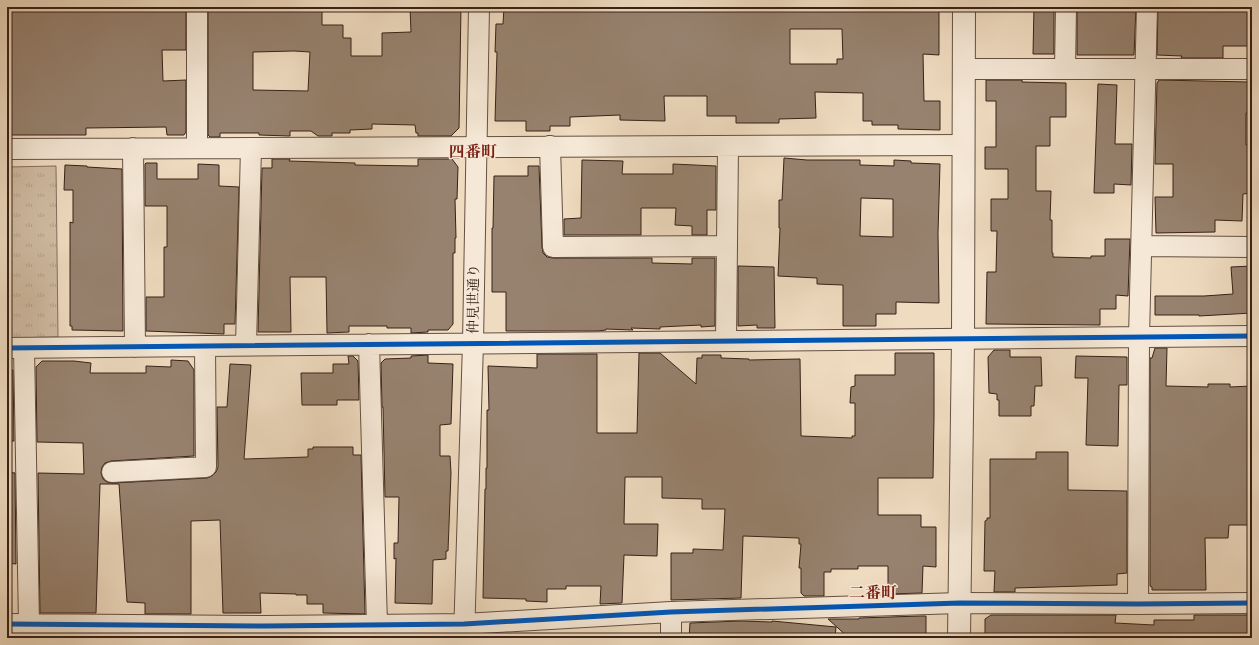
<svg xmlns="http://www.w3.org/2000/svg" width="1259" height="645" font-family="'Gentium Book Plus','Noto Serif JP',serif">
<style>
.grass{fill:url(#grass-tufts);stroke:#846f5e}
.building{fill:#97826f;stroke:#372218;fill-rule:evenodd}
.lines{fill:none;stroke-linecap:round;stroke-linejoin:round}
.minor-casing{stroke:#655042;stroke-width:22}
.tertiary-casing{stroke:#655042;stroke-width:24}
.minor{stroke:#f5e8d6;stroke-width:20}
.tertiary{stroke:#f5e8d6;stroke-width:22}
.cycleway-casing{stroke:#f5e8d6;stroke-width:8}
.cycleway{stroke:#0057b8;stroke-width:5}
.labels{text-anchor:middle;dominant-baseline:central;stroke-width:3;stroke-linejoin:round;paint-order:stroke}
.street-label{font-size:14px;fill:#372218;stroke:#f5e8d6}
.quarter-label{font-size:16px;font-weight:bold;fill:#7a1f14;stroke:#f5e8d6}
</style>
<defs>
<pattern id="grass-tufts" width="24" height="20" patternUnits="userSpaceOnUse"><rect width="24" height="20" fill="#d0bca3"/><path d="M3 7l-1-3M5 7V3M7 7l1-3M15 17l-1-3M17 17v-4M19 17l1-3" fill="none" stroke="#b3a18c"/></pattern>
</defs>
<rect width="100%" height="100%" fill="#efdbc0"/>
<filter id="stains"><feTurbulence type="fractalNoise" baseFrequency=".005" numOctaves="4"/><feColorMatrix values="0 0 0 0 .2 0 0 0 0 .09 0 0 0 0 .02 0 0 0 .5 -.17"/></filter>
<radialGradient id="worn" r=".72"><stop offset=".6" stop-color="#630" stop-opacity="0"/><stop offset="1" stop-color="#630" stop-opacity=".3"/></radialGradient>
<path class="grass" d="M 56,166 L 58,337 L 7,338 L 7,167 Z"/>
<path class="building" d="M 7,7 L 186,7 L 186,50 L 162,50 L 163,81 L 186,80 L 186,132 L 184,135 L 167,135 L 166,127 L 86,128 L 86,135 L 7,135 Z
M 208,7 L 309,7 L 309,9 L 322,9 L 322,25 L 343,25 L 343,38 L 351,38 L 351,56 L 382,56 L 382,33 L 411,32 L 410,7 L 461,7 L 459,128 L 451,136 L 418,136 L 418,133 L 416,133 L 415,125 L 372,124 L 372,129 L 350,130 L 350,133 L 332,133 L 332,136 L 318,136 L 311,131 L 290,131 L 290,136 L 259,135 L 259,133 L 220,133 L 220,137 L 210,137 L 208,135 ZM 294,51 L 310,52 L 308,91 L 253,90 L 253,52 Z
M 504,7 L 632,7 L 632,8 L 664,9 L 664,7 L 693,7 L 693,11 L 722,11 L 722,7 L 939,7 L 939,55 L 923,54 L 924,101 L 940,101 L 940,130 L 898,129 L 898,125 L 872,125 L 872,121 L 863,121 L 863,93 L 815,92 L 816,118 L 779,119 L 779,123 L 736,123 L 736,116 L 707,116 L 707,96 L 664,96 L 665,121 L 620,120 L 620,115 L 570,117 L 570,126 L 550,126 L 550,131 L 526,131 L 526,121 L 495,121 L 497,52 L 495,52 L 496,24 L 503,24 ZM 790,29 L 842,29 L 843,59 L 837,59 L 837,64 L 790,64 Z
M 1034,7 L 1054,7 L 1054,54 L 1033,54 Z
M 1077,7 L 1136,7 L 1134,55 L 1077,55 Z
M 1158,7 L 1252,7 L 1252,46 L 1223,46 L 1223,58 L 1181,58 L 1182,56 L 1157,55 Z
M 986,80 L 1022,80 L 1022,82 L 1066,83 L 1066,117 L 1050,117 L 1050,146 L 1036,146 L 1036,191 L 1051,191 L 1050,220 L 1052,220 L 1052,253 L 1053,253 L 1053,257 L 1091,258 L 1091,256 L 1105,256 L 1105,239 L 1130,239 L 1128,296 L 1116,295 L 1116,309 L 1100,309 L 1100,325 L 986,324 L 987,272 L 996,272 L 997,231 L 991,231 L 991,199 L 1008,199 L 1008,169 L 985,169 L 985,147 L 996,147 L 996,101 L 986,101 Z
M 1159,80 L 1249,82 L 1249,113 L 1246,113 L 1246,145 L 1252,144 L 1252,193 L 1243,194 L 1242,221 L 1215,220 L 1215,232 L 1156,233 L 1155,197 L 1173,197 L 1173,164 L 1155,164 L 1157,83 Z
M 1098,84 L 1117,85 L 1115,144 L 1132,144 L 1131,185 L 1114,184 L 1114,193 L 1094,193 Z
M 784,158 L 807,160 L 860,160 L 860,165 L 894,166 L 894,160 L 911,161 L 911,163 L 940,164 L 938,233 L 939,303 L 896,302 L 896,314 L 876,314 L 876,326 L 843,326 L 843,285 L 817,284 L 817,278 L 778,276 L 780,228 L 779,228 L 779,200 L 782,200 ZM 861,198 L 893,199 L 893,237 L 860,236 Z
M 272,159 L 290,159 L 289,161 L 355,163 L 355,165 L 418,166 L 418,159 L 452,159 L 458,167 L 457,199 L 455,199 L 456,238 L 455,238 L 455,253 L 453,253 L 453,324 L 448,330 L 428,330 L 428,332 L 411,333 L 411,328 L 387,328 L 387,326 L 349,326 L 349,332 L 327,333 L 326,277 L 290,277 L 291,332 L 258,332 L 262,168 L 272,168 Z
M 582,160 L 623,161 L 622,174 L 673,174 L 673,164 L 716,166 L 716,210 L 707,210 L 707,235 L 692,235 L 692,226 L 675,225 L 676,208 L 641,208 L 641,235 L 564,235 L 564,219 L 581,218 Z
M 146,163 L 157,163 L 157,179 L 198,179 L 198,164 L 219,165 L 219,186 L 239,187 L 235,324 L 224,324 L 224,334 L 146,331 L 146,297 L 164,297 L 164,247 L 167,247 L 167,206 L 145,206 L 145,164 Z
M 65,165 L 87,166 L 87,167 L 122,169 L 123,331 L 72,330 L 72,326 L 70,326 L 70,222 L 73,223 L 73,190 L 64,190 Z
M 528,166 L 539,166 L 542,247 L 543,253 L 547,257 L 553,258 L 652,258 L 652,263 L 692,264 L 692,258 L 715,258 L 715,326 L 701,327 L 701,325 L 660,327 L 660,329 L 631,328 L 633,330 L 606,329 L 606,330 L 597,331 L 506,331 L 506,292 L 492,292 L 492,228 L 493,228 L 494,176 L 528,176 Z
M 738,266 L 774,267 L 775,328 L 757,328 L 757,325 L 738,326 Z
M 1252,266 L 1252,313 L 1199,316 L 1199,315 L 1155,315 L 1155,296 L 1204,296 L 1233,294 L 1231,267 Z
M 1155,348 L 1167,348 L 1166,386 L 1208,387 L 1208,384 L 1230,384 L 1230,387 L 1252,386 L 1252,525 L 1229,525 L 1228,538 L 1205,538 L 1206,590 L 1152,590 L 1152,587 L 1150,586 L 1150,358 L 1152,358 Z
M 994,350 L 1010,350 L 1010,357 L 1041,357 L 1042,386 L 1035,386 L 1034,406 L 1031,406 L 1031,416 L 999,416 L 999,400 L 997,400 L 997,394 L 989,393 L 988,357 Z
M 639,353 L 660,353 L 696,384 L 697,358 L 702,358 L 702,355 L 721,355 L 721,358 L 749,359 L 749,360 L 800,359 L 801,436 L 852,438 L 852,436 L 855,436 L 855,403 L 850,403 L 851,387 L 855,386 L 855,375 L 895,375 L 895,353 L 934,353 L 934,417 L 933,478 L 878,478 L 878,515 L 921,515 L 921,527 L 936,527 L 936,567 L 923,566 L 922,593 L 888,594 L 888,566 L 858,566 L 858,569 L 831,569 L 831,572 L 824,572 L 824,596 L 804,596 L 801,593 L 801,568 L 799,568 L 801,544 L 799,544 L 799,538 L 743,536 L 741,598 L 671,600 L 671,553 L 693,553 L 693,549 L 723,550 L 725,509 L 702,509 L 702,499 L 662,498 L 662,477 L 625,477 L 624,524 L 658,524 L 657,556 L 624,555 L 622,603 L 600,604 L 601,586 L 566,586 L 566,589 L 547,589 L 547,602 L 526,601 L 526,599 L 483,598 L 485,489 L 486,489 L 486,468 L 487,468 L 487,410 L 489,410 L 488,366 L 537,368 L 537,354 L 597,354 L 597,433 L 637,433 Z
M 428,355 L 428,363 L 453,364 L 451,424 L 440,425 L 440,456 L 450,456 L 451,473 L 448,551 L 446,551 L 446,559 L 433,560 L 432,604 L 395,603 L 396,558 L 394,559 L 394,543 L 398,543 L 399,497 L 385,497 L 383,407 L 382,407 L 381,363 L 385,359 L 411,358 L 411,356 Z
M 348,356 L 353,356 L 358,361 L 359,400 L 337,400 L 337,405 L 302,405 L 301,373 L 333,373 L 333,364 L 349,364 Z
M 1076,356 L 1127,357 L 1127,385 L 1119,385 L 1118,446 L 1086,445 L 1088,378 L 1075,378 Z
M 171,360 L 188,361 L 194,370 L 194,456 L 111,461 L 105,463 L 102,467 L 101,473 L 103,479 L 107,482 L 113,483 L 207,478 L 212,476 L 216,472 L 218,467 L 217,407 L 227,407 L 230,364 L 251,365 L 244,459 L 308,457 L 308,449 L 313,449 L 313,447 L 353,447 L 353,455 L 361,455 L 365,614 L 323,613 L 323,604 L 307,604 L 307,595 L 296,595 L 296,594 L 260,593 L 261,613 L 223,613 L 220,520 L 191,521 L 191,614 L 145,614 L 145,603 L 127,602 L 119,484 L 100,484 L 96,613 L 40,613 L 38,473 L 84,474 L 83,443 L 37,442 L 36,367 L 42,361 L 74,361 L 91,363 L 90,373 L 146,373 L 146,366 L 171,367 Z
M 7,370 L 13,370 L 14,441 L 7,441 Z
M 1036,452 L 1068,452 L 1068,490 L 1127,491 L 1127,573 L 1117,574 L 1117,585 L 1015,588 L 1015,592 L 994,592 L 995,571 L 984,571 L 985,521 L 987,520 L 987,518 L 990,518 L 990,459 L 1036,459 Z
M 7,472 L 15,473 L 16,564 L 7,563 Z
M 991,615 L 1116,615 L 1115,623 L 1154,625 L 1154,620 L 1194,620 L 1194,615 L 1252,615 L 1252,638 L 985,638 L 985,619 Z
M 921,616 L 926,616 L 926,638 L 849,638 L 828,619 L 859,619 L 859,618 Z
M 740,621 L 772,622 L 772,621 L 836,627 L 835,638 L 689,638 L 690,623 Z"/>
<g class="lines">
<g class="minor-casing">
<path id="minor" d="M 963,69 L 1252,69
M 1065,69 L 1066,7
M 550,146 L 553,247 L 727,246
M 133,148 L 135,347
M 197,148 L 197,7
M 7,149 L 963,145
M 1141,246 L 1252,247
M 726,341 L 728,146
M 369,344 L 377,625
M 246,345 L 251,148
M 7,348 L 1252,336
M 24,348 L 29,624
M 112,472 L 206,467 L 205,346
M 1138,604 L 1139,337 L 1147,7
M 671,612 L 671,638
M 7,624 L 266,626 L 464,624 L 671,612 L 960,603 L 1138,604 L 1252,603
M 464,638 L 473,343 L 479,7"/>
</g>
<g class="tertiary-casing">
<path id="tertiary" d="M 959,638 L 963,339 L 964,7"/>
</g>
<use href="#minor" class="minor"/>
<use href="#tertiary" class="tertiary"/>
<g class="cycleway-casing">
<path id="cycleway" d="M 7,348 L 1252,336
M 7,624 L 266,626 L 464,624 L 671,612 L 960,603 L 1138,604 L 1252,603"/>
</g>
<use href="#cycleway" class="cycleway"/>
</g>
<g class="labels">
<g class="street-label">
<text transform="translate(473 299) rotate(-89)">仲見世通り</text>
</g>
<g class="quarter-label">
<text x="473" y="151">四番町</text>
<text x="873" y="592">二番町</text>
</g>
</g>
<rect width="1259" height="645" fill="none" stroke="#efdbc0" stroke-width="24"/>
<rect x="8" y="8" width="1243" height="629" fill="none" stroke="#372218" stroke-width="2"/>
<rect x="12" y="12" width="1235" height="621" fill="none" stroke="#372218"/>
<rect width="100%" height="100%" filter="url(#stains)"/>
<rect width="100%" height="100%" fill="url(#worn)"/>
</svg>
